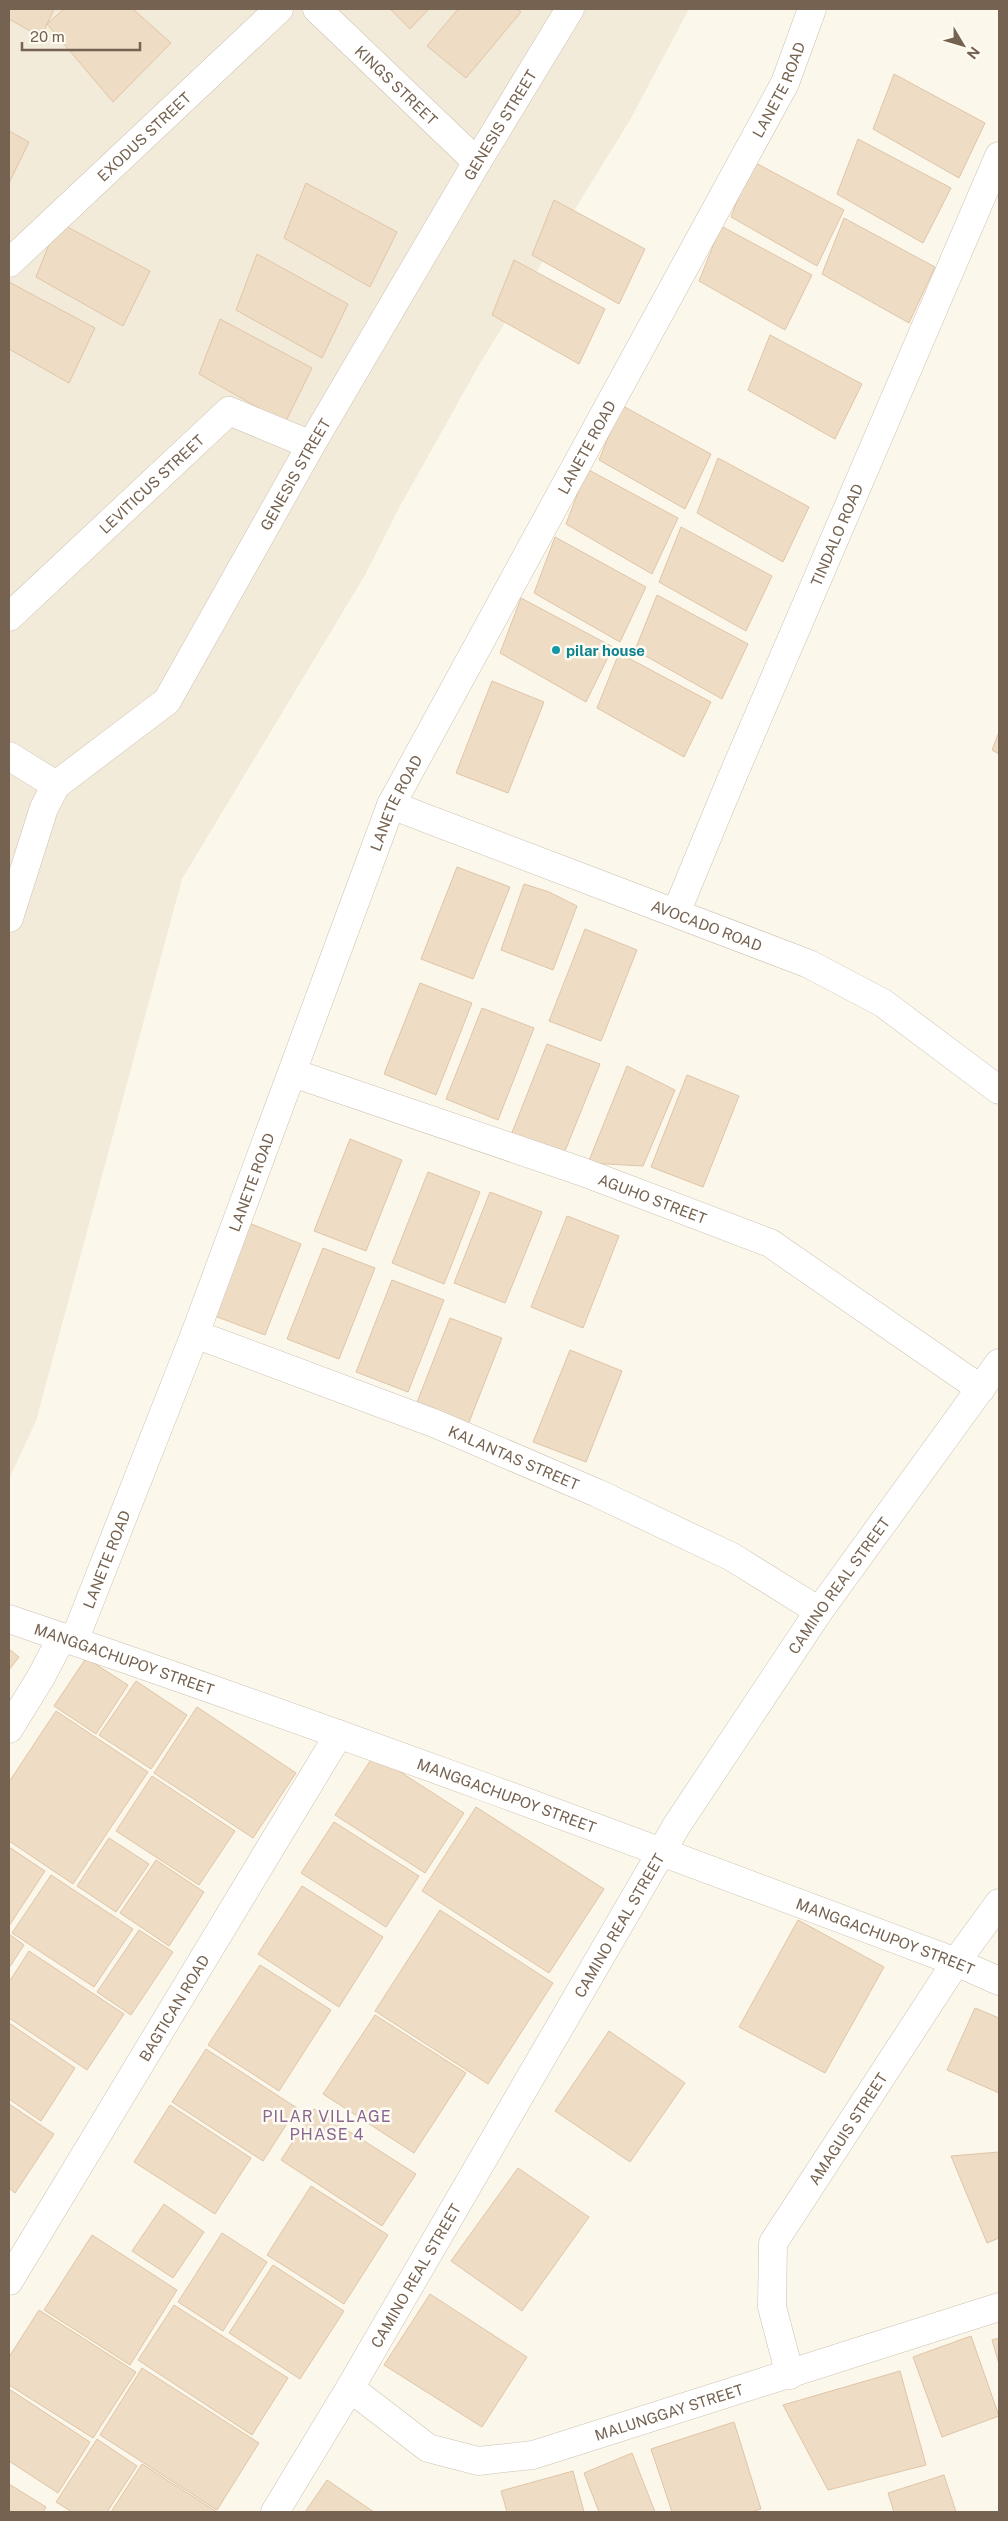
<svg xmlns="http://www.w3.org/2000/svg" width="1008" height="2521" font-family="'Public Sans',sans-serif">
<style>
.residential{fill:#f3ebda}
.building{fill:#efdcc5;stroke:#e0c5a6}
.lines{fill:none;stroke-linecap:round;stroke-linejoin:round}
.minor-casing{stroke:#cdc1b2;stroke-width:29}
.minor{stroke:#fff;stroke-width:28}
.culture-dot{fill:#0f9aa8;stroke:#fefbf2;stroke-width:2}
.labels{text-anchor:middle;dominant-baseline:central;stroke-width:5;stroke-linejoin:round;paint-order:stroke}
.street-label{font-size:15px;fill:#756250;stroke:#fefbf2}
.culture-label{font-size:15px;font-weight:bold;fill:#0d838f;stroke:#fefbf2;text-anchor:start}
.neighbourhood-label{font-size:16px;letter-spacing:1px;fill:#896790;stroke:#fefbf2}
</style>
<rect width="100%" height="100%" fill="#fbf7eb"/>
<path class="residential" d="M 9,9 L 689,9 L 630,120 L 479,365 L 399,508 L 365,575 L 182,879 L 36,1421 L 9,1479 Z"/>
<path class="building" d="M 9,9 L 54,9 L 41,37 L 9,19 Z
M 64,9 L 133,9 L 171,43 L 113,102 L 47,24 Z
M 390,9 L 429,9 L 410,29 Z
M 458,9 L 517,9 L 521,12 L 466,78 L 427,46 Z
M 894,74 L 985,123 L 959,178 L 873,129 Z
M 9,131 L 29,142 L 9,183 Z
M 858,139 L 951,188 L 923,243 L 837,194 Z
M 752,161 L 844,210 L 817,266 L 731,217 Z
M 306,183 L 397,232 L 370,287 L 284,238 Z
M 554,200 L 645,249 L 619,304 L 532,255 Z
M 844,218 L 935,267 L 909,323 L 822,274 Z
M 58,222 L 150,271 L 123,326 L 36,277 Z
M 721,226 L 812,275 L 785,330 L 699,281 Z
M 257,254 L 348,304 L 322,358 L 236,310 Z
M 514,260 L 605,309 L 579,364 L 492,315 Z
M 9,282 L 95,328 L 69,383 L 9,349 Z
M 220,319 L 312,368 L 285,423 L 199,374 Z
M 770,335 L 862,384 L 835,439 L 748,390 Z
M 621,405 L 711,454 L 685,509 L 599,460 Z
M 718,458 L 809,507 L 783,562 L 697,513 Z
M 587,469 L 678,518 L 652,574 L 566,524 Z
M 681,527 L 772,576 L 746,631 L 659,582 Z
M 555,537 L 646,587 L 620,642 L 534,593 Z
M 657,595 L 748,644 L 722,699 L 635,650 Z
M 521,598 L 613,647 L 586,702 L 500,653 Z
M 619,653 L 711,702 L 684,757 L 597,708 Z
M 492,681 L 544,702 L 508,793 L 456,773 Z
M 999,732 L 999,754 L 992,750 Z
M 457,867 L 510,887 L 473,979 L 421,959 Z
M 524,884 L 549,892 L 577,906 L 553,970 L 501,950 Z
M 585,929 L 637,950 L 601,1041 L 549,1021 Z
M 420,983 L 472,1003 L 436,1095 L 384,1074 Z
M 482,1008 L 534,1028 L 498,1120 L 446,1099 Z
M 547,1044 L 600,1064 L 563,1156 L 511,1135 Z
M 627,1066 L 675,1090 L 643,1166 L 588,1163 Z
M 687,1075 L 739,1096 L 703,1187 L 651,1167 Z
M 350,1139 L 402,1160 L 366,1251 L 314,1231 Z
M 428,1172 L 480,1192 L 444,1284 L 392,1263 Z
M 490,1192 L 542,1212 L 505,1303 L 454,1283 Z
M 567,1216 L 619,1236 L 583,1328 L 531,1307 Z
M 249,1223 L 301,1244 L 265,1335 L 212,1315 Z
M 323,1248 L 375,1268 L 339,1359 L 287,1339 Z
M 392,1280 L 444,1300 L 408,1392 L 356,1372 Z
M 450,1318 L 502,1338 L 466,1430 L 414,1410 Z
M 570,1350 L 622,1371 L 586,1462 L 533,1442 Z
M 9,1649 L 19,1657 L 9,1670 Z
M 86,1658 L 128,1685 L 96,1734 L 54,1706 Z
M 136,1681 L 187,1715 L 151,1769 L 99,1735 Z
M 197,1707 L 296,1773 L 253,1838 L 154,1773 Z
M 56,1711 L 148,1772 L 73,1884 L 9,1841 L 9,1782 Z
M 374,1755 L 464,1813 L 425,1873 L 335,1815 Z
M 152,1776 L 235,1831 L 199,1885 L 116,1831 Z
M 476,1807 L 604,1889 L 549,1973 L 422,1891 Z
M 334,1822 L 419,1876 L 386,1927 L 301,1873 Z
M 109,1838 L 149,1864 L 116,1912 L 77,1886 Z
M 9,1847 L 45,1871 L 9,1926 Z
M 156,1860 L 204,1892 L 169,1946 L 120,1913 Z
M 51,1875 L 133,1929 L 94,1987 L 12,1933 Z
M 302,1886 L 383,1937 L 339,2007 L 258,1954 Z
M 440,1910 L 553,1983 L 488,2084 L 375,2011 Z
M 798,1920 L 884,1967 L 825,2073 L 739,2027 Z
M 139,1930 L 173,1952 L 131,2015 L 97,1992 Z
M 9,1934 L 24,1945 L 9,1968 Z
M 29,1951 L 124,2014 L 87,2070 L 9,2018 L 9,1982 Z
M 260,1965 L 331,2010 L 279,2091 L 208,2045 Z
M 975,2008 L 999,2018 L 999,2093 L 947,2070 Z
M 375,2015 L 466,2073 L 414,2153 L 323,2094 Z
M 9,2023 L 75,2068 L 41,2121 L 9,2099 Z
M 609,2031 L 685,2083 L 630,2162 L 555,2111 Z
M 206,2049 L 297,2108 L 263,2161 L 172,2102 Z
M 9,2104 L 54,2134 L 15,2193 L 9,2188 Z
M 170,2105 L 251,2158 L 215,2214 L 134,2162 Z
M 314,2109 L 416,2174 L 382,2226 L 281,2160 Z
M 999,2152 L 999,2238 L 987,2243 L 951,2156 Z
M 518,2168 L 589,2217 L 522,2311 L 451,2261 Z
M 311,2186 L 388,2235 L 344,2304 L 267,2255 Z
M 164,2204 L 204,2232 L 173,2278 L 132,2251 Z
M 222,2233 L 267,2262 L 223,2331 L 178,2302 Z
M 92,2235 L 177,2290 L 130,2365 L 44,2310 Z
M 273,2265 L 344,2311 L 300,2379 L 229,2333 Z
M 430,2294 L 527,2357 L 482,2427 L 384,2365 Z
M 174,2305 L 288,2378 L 252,2435 L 138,2360 Z
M 39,2310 L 136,2372 L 93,2438 L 9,2385 L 9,2357 Z
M 971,2336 L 999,2416 L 942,2437 L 913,2357 Z
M 999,2338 L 999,2364 L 992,2340 Z
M 142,2368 L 259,2443 L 217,2510 L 100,2435 Z
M 900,2371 L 926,2465 L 828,2490 L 783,2405 Z
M 9,2389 L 90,2442 L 58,2493 L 9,2461 Z
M 734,2422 L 761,2509 L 751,2512 L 672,2512 L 651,2449 Z
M 97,2439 L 137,2466 L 107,2512 L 72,2512 L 56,2502 Z
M 632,2453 L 655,2512 L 599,2512 L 584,2473 Z
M 142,2464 L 217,2512 L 111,2512 Z
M 573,2471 L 584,2512 L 507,2512 L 501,2491 Z
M 944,2475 L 956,2512 L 894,2512 L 888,2493 Z
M 327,2480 L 374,2512 L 305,2512 Z
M 9,2484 L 46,2507 L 43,2512 L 9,2512 Z"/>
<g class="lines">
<g class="minor-casing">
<g id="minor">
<path id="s1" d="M 317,9 L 477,162"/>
<path id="s2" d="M 9,263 L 279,9"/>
<path id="s3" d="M 9,617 L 229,411 L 311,445"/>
<path d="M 9,756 L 56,785"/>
<path id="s4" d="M 391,805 L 809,964 L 883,1003 L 999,1090"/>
<path id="s5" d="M 676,913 L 731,780 L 999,156"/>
<path id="s6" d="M 9,918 L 44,808 L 56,785 L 167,701 L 311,445 L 477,162 L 570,9"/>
<path id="s7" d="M 293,1073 L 583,1172 L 770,1243 L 981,1389"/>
<path id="s8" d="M 195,1334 L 436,1424 L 597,1493 L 732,1557 L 819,1611"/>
<path id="s9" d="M 9,1619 C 327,1727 642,1844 956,1962 L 999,1981"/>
<path id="s10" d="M 74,1641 L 195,1334 L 391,805 L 785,83 L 812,9"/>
<path d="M 9,1729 L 41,1677 L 62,1637"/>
<path id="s11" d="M 9,2281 L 339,1734"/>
<path id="s12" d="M 790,2375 L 772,2307 L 773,2243 L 956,1962 L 999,1903"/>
<path id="s13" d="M 350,2388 L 428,2448 L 478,2461 L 533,2455 L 999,2307"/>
<path id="s14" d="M 275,2512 L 350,2388 L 677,1825 L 819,1611 L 999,1363"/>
</g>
</g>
<use href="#minor" class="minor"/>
</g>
<circle class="culture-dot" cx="556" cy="650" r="5"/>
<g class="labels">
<g class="street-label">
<text stroke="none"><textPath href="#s1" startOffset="110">KINGS STREET</textPath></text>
<text stroke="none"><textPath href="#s10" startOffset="1708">LANETE ROAD</textPath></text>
<text stroke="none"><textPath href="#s6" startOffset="946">GENESIS STREET</textPath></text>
<text stroke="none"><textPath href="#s2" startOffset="185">EXODUS STREET</textPath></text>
<text stroke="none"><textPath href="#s10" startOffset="1302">LANETE ROAD</textPath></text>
<text stroke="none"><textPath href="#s6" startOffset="541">GENESIS STREET</textPath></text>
<text stroke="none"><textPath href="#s3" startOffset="195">LEVITICUS STREET</textPath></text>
<text stroke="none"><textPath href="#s5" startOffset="411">TINDALO ROAD</textPath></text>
<text stroke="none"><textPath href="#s10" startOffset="898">LANETE ROAD</textPath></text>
<text stroke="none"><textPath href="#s4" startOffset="338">AVOCADO ROAD</textPath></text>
<text stroke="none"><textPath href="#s10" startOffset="492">LANETE ROAD</textPath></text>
<text stroke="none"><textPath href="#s7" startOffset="381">AGUHO STREET</textPath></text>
<text stroke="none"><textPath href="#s8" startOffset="342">KALANTAS STREET</textPath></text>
<text stroke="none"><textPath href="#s10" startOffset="88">LANETE ROAD</textPath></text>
<text stroke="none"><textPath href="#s14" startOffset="1085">CAMINO REAL STREET</textPath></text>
<text stroke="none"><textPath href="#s9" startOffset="122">MANGGACHUPOY STREET</textPath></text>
<text stroke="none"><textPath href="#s9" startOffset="528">MANGGACHUPOY STREET</textPath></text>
<text stroke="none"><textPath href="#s14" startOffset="680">CAMINO REAL STREET</textPath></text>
<text stroke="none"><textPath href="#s9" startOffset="932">MANGGACHUPOY STREET</textPath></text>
<text stroke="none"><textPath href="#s11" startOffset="319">BAGTICAN ROAD</textPath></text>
<text stroke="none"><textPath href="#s12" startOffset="271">AMAGUIS STREET</textPath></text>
<text stroke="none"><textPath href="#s14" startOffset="275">CAMINO REAL STREET</textPath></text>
<text stroke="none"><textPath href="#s13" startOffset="348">MALUNGGAY STREET</textPath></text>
</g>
<g class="culture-label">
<text x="566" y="650">pilar house</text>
</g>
<g class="neighbourhood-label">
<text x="327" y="2116">PILAR VILLAGE<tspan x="327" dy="18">PHASE 4</tspan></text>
</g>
</g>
<rect width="1008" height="2521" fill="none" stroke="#756250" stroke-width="20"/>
<g transform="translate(963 45) rotate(128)" stroke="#fefbf2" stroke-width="4" paint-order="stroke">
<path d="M0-4L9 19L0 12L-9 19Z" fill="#756250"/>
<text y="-8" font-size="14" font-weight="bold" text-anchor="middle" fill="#756250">N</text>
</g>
<path d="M22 42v8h118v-8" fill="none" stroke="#756250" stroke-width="2.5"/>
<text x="30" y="42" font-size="15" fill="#756250" stroke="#fefbf2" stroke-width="4" paint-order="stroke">20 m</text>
</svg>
